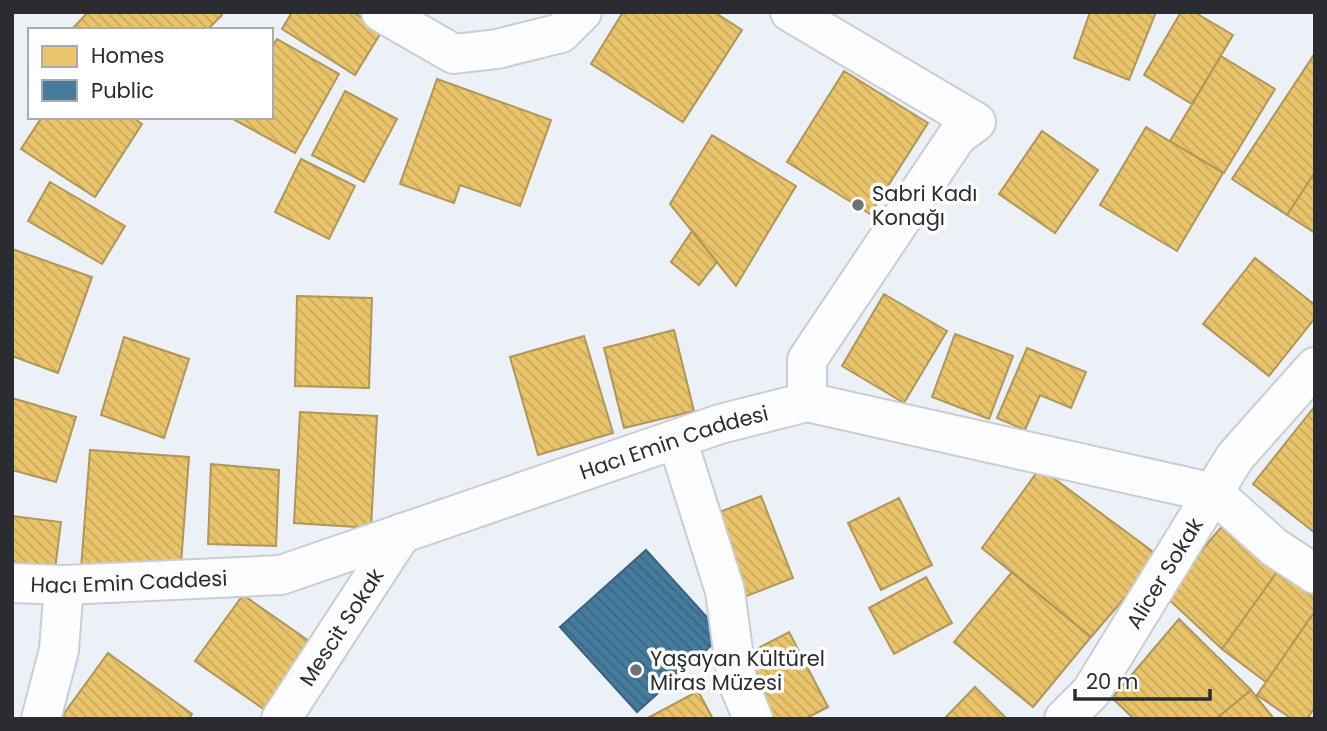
<svg xmlns="http://www.w3.org/2000/svg" width="1327" height="731" font-family="Poppins,sans-serif">
<style>
.homes{fill:url(#homes-back-hatch);stroke:#b09659;stroke-width:2}
.public{fill:url(#public-back-hatch);stroke:#3d637d;stroke-width:2}
.lines{fill:none;stroke-linecap:round;stroke-linejoin:round}
.minor-casing{stroke:#cacdd2;stroke-width:42}
.minor{stroke:#fcfdfe;stroke-width:38}
.poi-dot{fill:#6e7176;stroke:#fff;stroke-width:2.5}
.labels{text-anchor:middle;dominant-baseline:central;stroke-width:7;stroke-linejoin:round;paint-order:stroke}
.poi-label{font-size:21px;fill:#2a2c31;stroke:#fff;text-anchor:start}
.street-label{font-size:21px;fill:#2a2c31;stroke:#fff}
</style>
<defs>
<pattern id="homes-back-hatch" width="6" height="6" patternUnits="userSpaceOnUse" patternTransform="scale(1.75)"><rect width="6" height="6" fill="#e9c46a"/><path d="M-1 5l2 2M0 0l6 6M5-1l2 2" fill="none" stroke="#c8a95c"/></pattern>
<pattern id="public-back-hatch" width="6" height="6" patternUnits="userSpaceOnUse" patternTransform="scale(1.75)"><rect width="6" height="6" fill="#457b9d"/><path d="M-1 5l2 2M0 0l6 6M5-1l2 2" fill="none" stroke="#3a6581"/></pattern>
</defs>
<rect width="100%" height="100%" fill="#ecf0f7"/>
<path class="homes" d="M 88,12 L 220,12 L 222,15 L 207,30 L 75,30 L 73,28 Z
M 292,12 L 353,12 L 382,31 L 355,75 L 282,29 Z
M 623,12 L 714,12 L 742,30 L 683,122 L 591,64 Z
M 1090,12 L 1156,12 L 1129,80 L 1074,58 Z
M 1181,12 L 1194,12 L 1233,35 L 1192,104 L 1144,75 Z
M 277,39 L 339,74 L 295,153 L 233,119 L 271,117 L 271,49 Z
M 1315,53 L 1315,172 L 1287,215 L 1232,179 Z
M 1221,56 L 1275,89 L 1224,173 L 1170,141 Z
M 844,71 L 928,123 L 870,214 L 787,162 Z
M 437,79 L 551,120 L 520,206 L 460,185 L 454,203 L 400,184 Z
M 345,91 L 397,119 L 364,182 L 312,155 Z
M 42,117 L 132,117 L 142,124 L 95,197 L 21,149 Z
M 1146,127 L 1223,173 L 1177,251 L 1100,205 Z
M 1042,131 L 1098,170 L 1055,233 L 999,194 Z
M 712,135 L 796,186 L 736,286 L 670,204 Z
M 301,159 L 355,186 L 329,239 L 275,212 Z
M 1315,172 L 1315,233 L 1287,215 Z
M 50,182 L 125,226 L 102,264 L 28,221 Z
M 692,231 L 717,262 L 699,285 L 671,262 Z
M 12,249 L 92,277 L 58,373 L 12,356 Z
M 1255,258 L 1315,305 L 1315,318 L 1269,376 L 1203,324 Z
M 884,294 L 947,331 L 904,403 L 842,366 Z
M 297,296 L 372,298 L 369,388 L 295,386 Z
M 674,330 L 694,411 L 624,428 L 604,348 Z
M 955,334 L 1013,356 L 989,419 L 932,397 Z
M 584,336 L 613,433 L 538,455 L 510,357 Z
M 124,337 L 189,359 L 164,438 L 101,415 Z
M 1027,348 L 1086,372 L 1071,408 L 1040,395 L 1025,430 L 997,418 Z
M 12,398 L 76,417 L 56,482 L 12,470 Z
M 1315,406 L 1315,533 L 1253,484 Z
M 300,412 L 377,416 L 371,528 L 294,523 Z
M 90,450 L 189,457 L 180,577 L 81,569 Z
M 211,464 L 279,470 L 276,546 L 208,544 Z
M 1040,468 L 1160,557 L 1091,637 L 982,548 Z
M 761,496 L 793,578 L 731,602 L 699,520 Z
M 899,498 L 932,565 L 881,590 L 848,523 Z
M 12,516 L 61,522 L 54,577 L 12,572 Z
M 1223,525 L 1282,565 L 1222,649 L 1164,595 Z
M 1282,565 L 1315,586 L 1315,611 L 1266,682 L 1222,649 Z
M 1012,572 L 1091,637 L 1033,707 L 954,642 Z
M 926,577 L 952,623 L 894,654 L 869,608 Z
M 243,595 L 319,648 L 272,715 L 195,661 Z
M 1315,611 L 1315,707 L 1307,719 L 1292,719 L 1257,695 Z
M 1179,619 L 1251,690 L 1216,719 L 1134,719 L 1112,698 Z
M 789,632 L 828,707 L 805,719 L 750,719 L 722,667 Z
M 108,653 L 192,714 L 189,719 L 60,719 Z
M 975,687 L 1007,719 L 944,719 Z
M 1251,690 L 1274,719 L 1216,719 Z
M 698,691 L 713,719 L 646,719 Z"/>
<path class="public" d="M 646,550 L 723,635 L 637,712 L 560,627 Z"/>
<g class="lines">
<g class="minor-casing">
<g id="minor">
<path d="M 381,12 L 454,54 L 497,49 L 561,33 L 582,12"/>
<path d="M 790,12 L 976,122 L 957,136 L 807,360 L 807,402"/>
<path d="M 677,439 L 725,591 L 737,680 L 753,719"/>
<path id="s1" d="M 12,583 L 64,585 L 281,575 L 720,424 L 807,402 L 1214,493 L 1274,547 L 1315,574"/>
<path d="M 41,719 L 59,650 L 64,585"/>
<path id="s2" d="M 281,719 L 402,533"/>
<path id="s3" d="M 1064,719 L 1091,692 L 1235,457 L 1315,367"/>
</g>
</g>
<use href="#minor" class="minor"/>
</g>
<g class="poi-dot">
<circle cx="858" cy="205" r="7"/>
<circle cx="636" cy="670" r="7"/>
</g>
<g class="labels">
<g class="poi-label">
<text x="872" y="193">Sabri Kadı<tspan x="872" dy="24">Konağı</tspan></text>
<text x="650" y="658">Yaşayan Kültürel<tspan x="650" dy="24">Miras Müzesi</tspan></text>
</g>
<g class="street-label">
<text stroke="none"><textPath href="#s1" startOffset="684">Hacı Emin Caddesi</textPath></text>
<text stroke="none"><textPath href="#s3" startOffset="178">Alicer Sokak</textPath></text>
<text stroke="none"><textPath href="#s1" startOffset="117">Hacı Emin Caddesi</textPath></text>
<text stroke="none"><textPath href="#s2" startOffset="110">Mescit Sokak</textPath></text>
</g>
</g>
<rect width="1327" height="731" fill="none" stroke="#2a2c31" stroke-width="28"/>
<rect x="28" y="28" width="245" height="91" fill="#ffffff" stroke="#aaabad" stroke-width="2"/>
<rect x="42" y="46" width="35" height="21" fill="#e9c46a" stroke="#aaabad" stroke-width="2"/>
<text x="91" y="63" font-size="21" fill="#2a2c31">Homes</text>
<rect x="42" y="80" width="35" height="21" fill="#457b9d" stroke="#aaabad" stroke-width="2"/>
<text x="91" y="98" font-size="21" fill="#2a2c31">Public</text>
<path d="M1075 689v10h135v-10" fill="none" stroke="#2a2c31" stroke-width="3.5"/>
<text x="1086" y="689" font-size="21" fill="#2a2c31" stroke="#ffffff" stroke-width="5" paint-order="stroke">20 m</text>
</svg>
